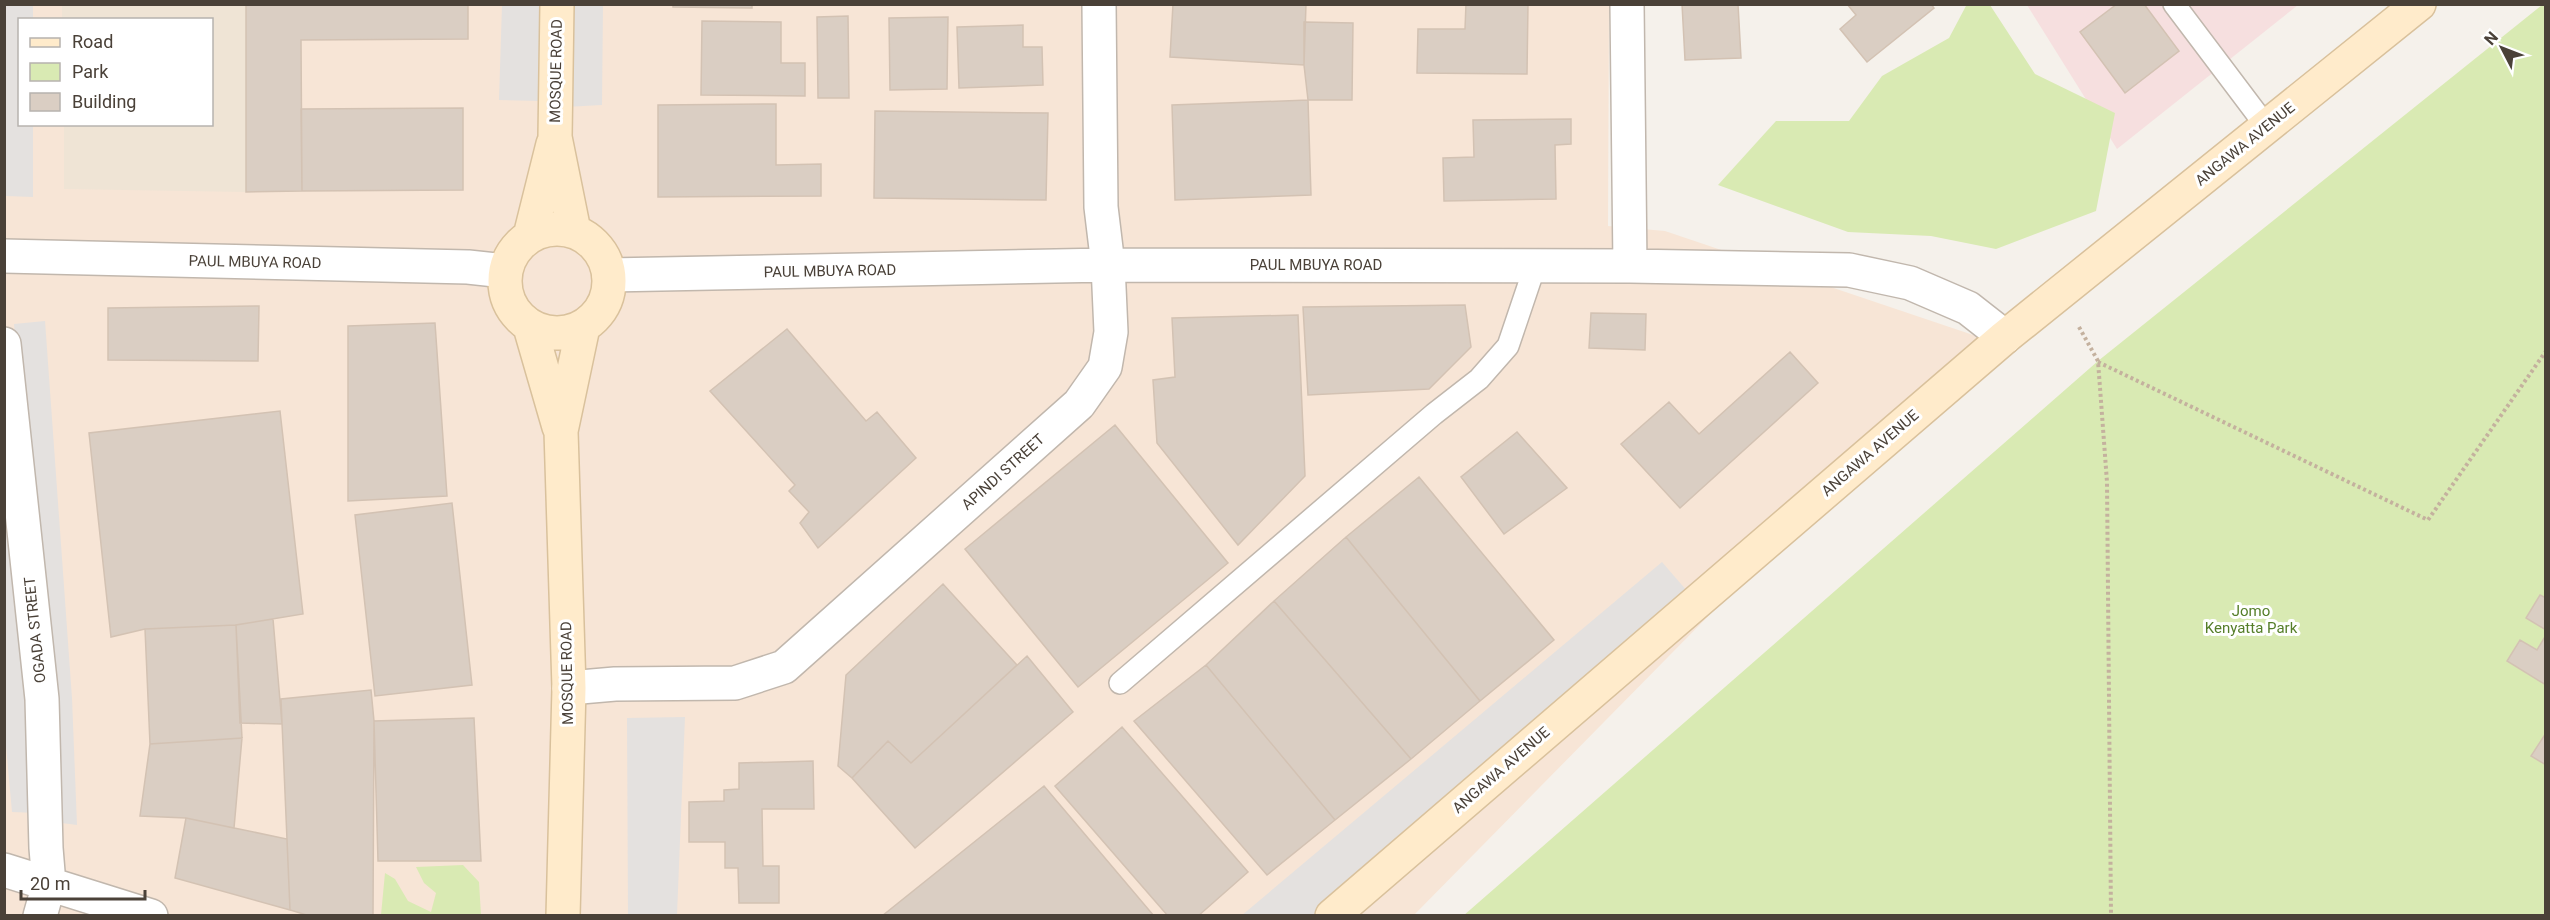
<svg xmlns="http://www.w3.org/2000/svg" width="2550" height="920" font-family="Roboto,sans-serif">
<style>
.commercial{fill:#f7e5d6;fill-rule:evenodd}
.education{fill:#efe4d5}
.medical{fill:#f6dfdf}
.green{fill:#d9eab3}
.parking{fill:#e4e1df}
.building{fill:#dacec3;stroke:#d3c2b3;stroke-width:1.5}
.lines{fill:none;stroke-linecap:round;stroke-linejoin:round}
.service-casing{stroke:#c1b7ad;stroke-width:24}
.minor-casing{stroke:#c1b7ad;stroke-width:36}
.secondary-casing{stroke:#d9c19c;stroke-width:36}
.path{stroke:#c4b19e;stroke-width:4;stroke-dasharray:3 3;stroke-linecap:butt}
.service{stroke:#fff;stroke-width:21}
.minor{stroke:#fff;stroke-width:33}
.secondary{stroke:#ffebcb;stroke-width:33}
.labels{text-anchor:middle;dominant-baseline:central;stroke-width:6;stroke-linejoin:round;paint-order:stroke}
.street-label{font-size:15px;fill:#4a4138;stroke:#fff}
.park-label{font-size:15px;fill:#557e29;stroke:#fff}
</style>
<rect width="100%" height="100%" fill="#f5f1eb"/>
<path class="commercial" d="M 5,5 L 1609,5 L 1608,226 L 1665,231 L 1982,338 L 1414,915 L 5,916 ZM 20,20 L 212,20 L 212,124 L 20,124 Z"/>
<path class="education" d="M 62,5 L 246,5 L 246,192 L 64,189 L 64,125 L 212,124 L 212,20 L 62,19 Z"/>
<path class="medical" d="M 2027,5 L 2298,5 L 2117,149 Z"/>
<path class="green" d="M 1967,4 L 1990,5 L 2035,74 L 2115,113 L 2096,211 L 1996,249 L 1931,236 L 1848,232 L 1718,185 L 1776,121 L 1849,121 L 1882,76 L 1949,38 Z
M 2542,5 L 2545,5 L 2545,915 L 1463,916 L 2098,361 Z
M 463,865 L 479,882 L 481,915 L 381,915 L 385,873 L 395,879 L 408,901 L 431,912 L 436,893 L 424,883 L 416,867 Z"/>
<path class="parking" d="M 4,5 L 33,5 L 33,19 L 20,20 L 20,124 L 33,125 L 33,197 L 6,196 Z
M 502,5 L 544,5 L 542,101 L 499,100 Z
M 567,5 L 603,5 L 602,105 L 565,107 Z
M 45,321 L 72,698 L 77,825 L 54,822 L 51,696 L 14,324 Z
M 4,413 L 37,813 L 12,812 L 5,735 Z
M 1662,562 L 1694,599 L 1327,915 L 1241,916 Z
M 685,717 L 677,915 L 628,915 L 627,718 Z"/>
<path class="building" d="M 246,4 L 468,4 L 468,39 L 301,40 L 302,191 L 246,192 Z
M 673,4 L 752,4 L 752,8 L 673,7 Z
M 1173,4 L 1306,4 L 1304,65 L 1170,57 Z
M 1466,4 L 1528,4 L 1527,74 L 1417,73 L 1418,29 L 1465,29 Z
M 1682,4 L 1738,4 L 1741,58 L 1685,60 Z
M 1847,4 L 1931,4 L 1934,8 L 1867,62 L 1840,29 L 1856,15 Z
M 2117,4 L 2144,4 L 2179,51 L 2125,93 L 2080,32 Z
M 848,16 L 849,98 L 818,98 L 817,17 Z
M 948,17 L 947,89 L 890,90 L 889,18 Z
M 702,21 L 781,22 L 781,63 L 805,63 L 805,96 L 701,95 Z
M 1304,22 L 1353,23 L 1352,100 L 1308,100 L 1304,65 Z
M 1023,25 L 1023,47 L 1042,47 L 1043,85 L 959,88 L 957,27 Z
M 1308,100 L 1311,195 L 1175,200 L 1172,105 Z
M 776,104 L 776,165 L 821,164 L 821,196 L 658,197 L 658,105 Z
M 463,108 L 463,190 L 302,191 L 301,109 Z
M 875,111 L 1048,113 L 1046,200 L 874,198 Z
M 1571,119 L 1571,144 L 1555,145 L 1556,199 L 1444,201 L 1443,158 L 1474,157 L 1473,120 Z
M 1465,305 L 1471,347 L 1429,389 L 1308,395 L 1303,307 Z
M 259,306 L 258,361 L 108,360 L 108,308 Z
M 1591,313 L 1646,314 L 1645,350 L 1589,348 Z
M 1298,315 L 1305,476 L 1238,545 L 1157,443 L 1153,380 L 1175,377 L 1172,318 Z
M 435,323 L 447,496 L 348,501 L 348,326 Z
M 787,329 L 866,421 L 877,412 L 916,458 L 818,548 L 800,523 L 809,512 L 789,491 L 795,485 L 710,391 Z
M 1790,352 L 1818,383 L 1680,508 L 1621,444 L 1669,402 L 1699,434 Z
M 280,411 L 303,614 L 236,625 L 145,629 L 111,637 L 89,433 Z
M 1115,425 L 1228,563 L 1078,687 L 965,549 Z
M 1517,432 L 1567,488 L 1504,534 L 1461,477 Z
M 1419,477 L 1554,640 L 1480,701 L 1346,537 Z
M 452,503 L 472,685 L 375,696 L 355,515 Z
M 1346,537 L 1480,701 L 1411,759 L 1274,601 Z
M 943,584 L 1017,665 L 911,763 L 888,741 L 852,778 L 838,766 L 846,675 Z
M 2540,595 L 2546,598 L 2546,630 L 2526,618 Z
M 1274,601 L 1411,759 L 1335,820 L 1206,665 Z
M 273,619 L 282,724 L 240,723 L 236,625 Z
M 236,625 L 242,738 L 150,744 L 145,629 Z
M 2546,635 L 2546,685 L 2507,661 L 2520,640 L 2537,650 Z
M 1027,656 L 1073,712 L 915,848 L 852,778 L 888,741 L 911,763 Z
M 1206,665 L 1335,820 L 1267,875 L 1134,721 Z
M 371,690 L 374,721 L 373,916 L 310,916 L 290,910 L 281,699 Z
M 474,718 L 481,861 L 378,861 L 374,721 Z
M 1122,727 L 1248,872 L 1198,916 L 1168,916 L 1055,786 Z
M 2546,733 L 2546,765 L 2531,756 Z
M 242,738 L 234,828 L 186,818 L 140,816 L 150,744 Z
M 813,761 L 814,809 L 762,809 L 763,866 L 779,866 L 779,903 L 739,903 L 738,868 L 725,868 L 725,842 L 689,842 L 689,802 L 724,801 L 724,790 L 739,789 L 739,763 Z
M 1044,786 L 1154,916 L 882,916 Z
M 186,818 L 287,839 L 290,910 L 175,878 Z"/>
<g class="lines">
<g class="service-casing">
<path id="service" d="M 2174,4 L 2266,126
M 1120,683 L 1434,414 L 1479,379 L 1508,346 L 1535,266"/>
</g>
<g class="minor-casing">
<path id="minor" d="M 1627,4 L 1630,266
M 4,256 L 468,267 L 505,271
M 609,275 L 1108,265 L 1630,266 L 1849,270 L 1910,283 L 1968,308 L 2005,337
M 4,344 L 42,699 L 46,848 L 49,884 L 40,916
M 569,688 L 615,684 L 735,683 L 784,667 L 1079,404 L 1105,367 L 1111,332 L 1108,265 L 1101,207 L 1099,4
M 4,870 L 151,916"/>
</g>
<g class="secondary-casing">
<path id="secondary" d="M 557,4 L 555,137 L 574,231
M505 281a52 52 0 1 1 104 0a52 52 0 1 1-104 0Z
M 530,236 L 553,144
M 530,327 L 559,427
M 563,916 L 569,688 L 561,431 L 583,327
M 1332,916 L 2005,337 L 2419,4"/>
</g>
<path class="path" d="M 2079,327 L 2098,361 L 2107,482 L 2111,916
M 2098,362 L 2428,520 L 2546,351"/>
<use href="#service" class="service"/>
<use href="#minor" class="minor"/>
<use href="#secondary" class="secondary"/>
</g>
<g class="labels">
<g class="street-label">
<text transform="translate(556 71) rotate(-89)">MOSQUE ROAD</text>
<text transform="translate(2245 144) rotate(-39)">ANGAWA AVENUE</text>
<text transform="translate(255 262) rotate(1)">PAUL MBUYA ROAD</text>
<text x="1316" y="265">PAUL MBUYA ROAD</text>
<text transform="translate(830 271) rotate(-1)">PAUL MBUYA ROAD</text>
<text transform="translate(1870 453) rotate(-41)">ANGAWA AVENUE</text>
<text transform="translate(1003 472) rotate(-42)">APINDI STREET</text>
<text transform="translate(35 630) rotate(-96)">OGADA STREET</text>
<text transform="translate(567 673) rotate(-91)">MOSQUE ROAD</text>
<text transform="translate(1501 770) rotate(-41)">ANGAWA AVENUE</text>
</g>
<g class="park-label">
<text x="2251" y="611">Jomo<tspan x="2251" dy="17">Kenyatta Park</tspan></text>
</g>
</g>
<rect width="2550" height="920" fill="none" stroke="#4a4138" stroke-width="12"/>
<rect x="18" y="18" width="195" height="108" fill="#ffffff" stroke="#b7b3af" stroke-width="1.5"/>
<rect x="30" y="38" width="30" height="9" fill="#ffebcb" stroke="#b7b3af" stroke-width="1.5"/>
<text x="72" y="48" font-size="18" fill="#4a4138">Road</text>
<rect x="30" y="63" width="30" height="18" fill="#d9eab3" stroke="#b7b3af" stroke-width="1.5"/>
<text x="72" y="78" font-size="18" fill="#4a4138">Park</text>
<rect x="30" y="93" width="30" height="18" fill="#dacec3" stroke="#b7b3af" stroke-width="1.5"/>
<text x="72" y="108" font-size="18" fill="#4a4138">Building</text>
<g transform="translate(2502 48) rotate(312)" stroke="#ffffff" stroke-width="4.5" paint-order="stroke">
<path d="M0-4.5L10 22L0 15L-10 22Z" fill="#4a4138"/>
<text y="-9" font-size="16" font-weight="bold" text-anchor="middle" fill="#4a4138">N</text>
</g>
<path d="M21 890v9h124v-9" fill="none" stroke="#4a4138" stroke-width="3"/>
<text x="30" y="890" font-size="18" fill="#4a4138" stroke="#ffffff" stroke-width="4.5" paint-order="stroke">20 m</text>
</svg>
